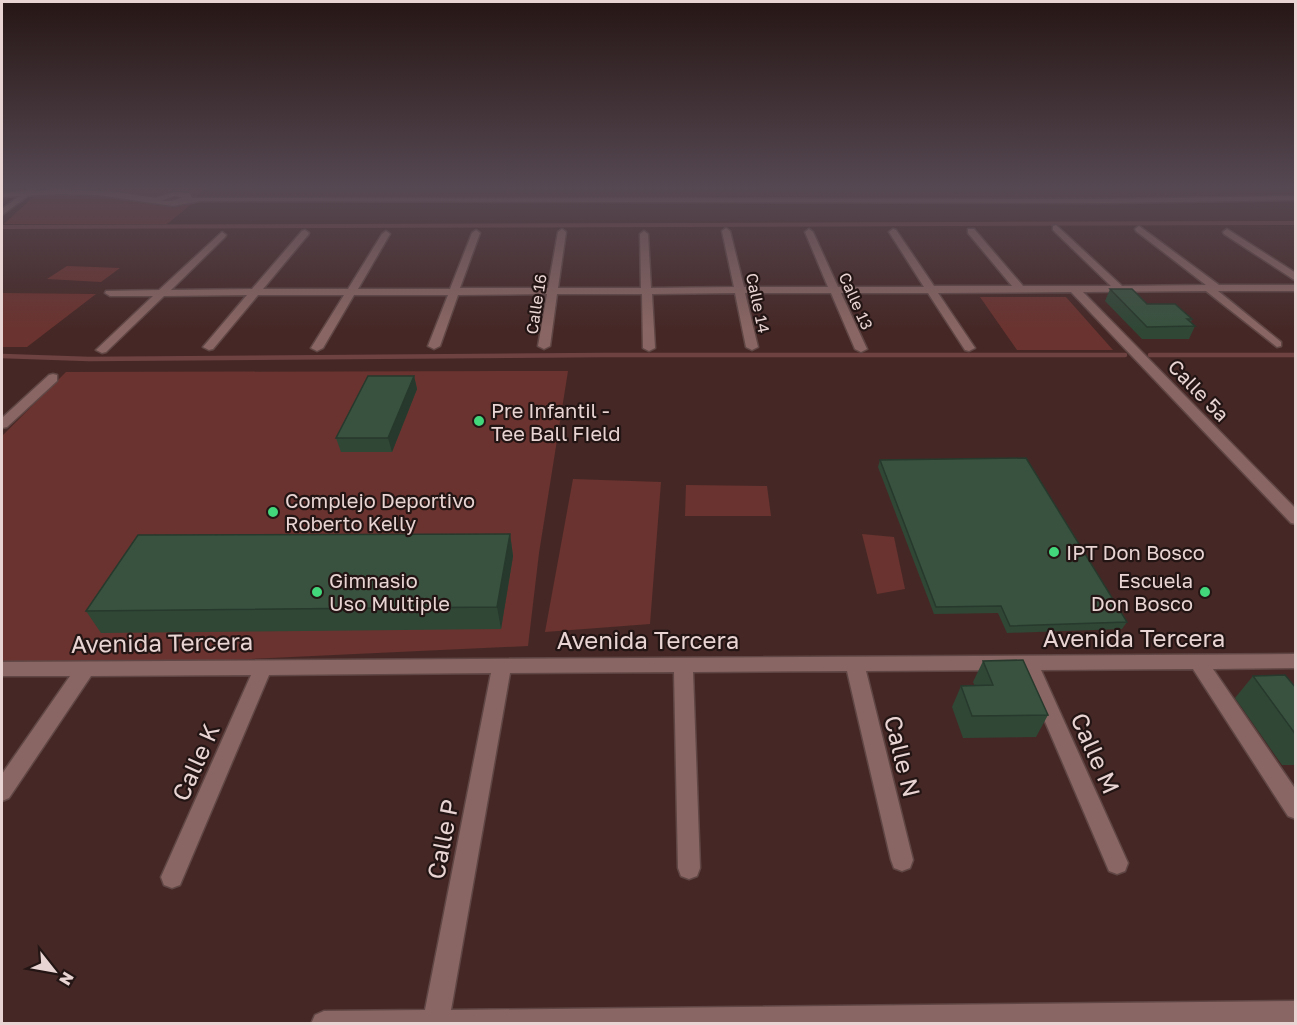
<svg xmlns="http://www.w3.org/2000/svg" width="1297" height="1025" font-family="'Golos Text',sans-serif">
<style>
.green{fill:#6a332f}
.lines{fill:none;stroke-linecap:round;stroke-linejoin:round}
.stream-far1{stroke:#6f4242;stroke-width:4}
.stream{stroke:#6f4242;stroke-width:4.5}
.minor-casing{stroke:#604745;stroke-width:3}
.tertiary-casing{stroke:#604745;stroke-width:3}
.minor{fill:#896663;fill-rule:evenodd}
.tertiary{fill:#896663;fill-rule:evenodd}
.wall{fill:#304736}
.shaded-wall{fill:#27392c}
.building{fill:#38523f;stroke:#27392c;stroke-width:1.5}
.poi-dot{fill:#42d77b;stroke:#231514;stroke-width:2}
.labels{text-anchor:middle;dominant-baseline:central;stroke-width:4.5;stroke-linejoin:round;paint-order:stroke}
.far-street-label{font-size:16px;fill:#e8d4d2;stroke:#231514}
.street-label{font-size:20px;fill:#e8d4d2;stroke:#231514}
.poi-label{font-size:20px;fill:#e8d4d2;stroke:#231514;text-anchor:start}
.near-street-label{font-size:24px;fill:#e8d4d2;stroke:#231514}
</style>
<rect width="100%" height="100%" fill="#452826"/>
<path class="green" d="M 51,186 L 207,186 L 199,193 L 194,202 L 167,224 L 4,224 L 31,199 Z
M 67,266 L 120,268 L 101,282 L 47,279 Z
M 2,293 L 96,294 L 27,347 L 2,347 Z
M 980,297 L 1066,297 L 1113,350 L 1017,350 Z
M 568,371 L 539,553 L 528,646 L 37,669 L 2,666 L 2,436 L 66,372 Z
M 573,479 L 661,482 L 650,624 L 545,632 Z
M 686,485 L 767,486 L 771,516 L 685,516 Z
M 862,534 L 894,537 L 905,589 L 877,594 Z"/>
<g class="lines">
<path class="stream-far1" d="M 2,227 L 1296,223"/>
<path class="stream" d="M 1150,355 L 1296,355
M 2,356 L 89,359 L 604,355 L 1125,355"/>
<g class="minor-casing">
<path id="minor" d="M 59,189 L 117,192 L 155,198 L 174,192 L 190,193 L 192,198 L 1108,199 L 1296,196 L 1296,200 L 1108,203 L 201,201 L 173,206 L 98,195 L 59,194 L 2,197 L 2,193 ZM 174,196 L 183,197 L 172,201 L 161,201 Z
M 1056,225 L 1122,286 L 1206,285 L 1136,231 L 1135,229 L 1139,226 L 1219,285 L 1296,285 L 1296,291 L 1218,291 L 1281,342 L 1281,346 L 1277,347 L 1206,291 L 1083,292 L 1296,509 L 1296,524 L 1291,523 L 1071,292 L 938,293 L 975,348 L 969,351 L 965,350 L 928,293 L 841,293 L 867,349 L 861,352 L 855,349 L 831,293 L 745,293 L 758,347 L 752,350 L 746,347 L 735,293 L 652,294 L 655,348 L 649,351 L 643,348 L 642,294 L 557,294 L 550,346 L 544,349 L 538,346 L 547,294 L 458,295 L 440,346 L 434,349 L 428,346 L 448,295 L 354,295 L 323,348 L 317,351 L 311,348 L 344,295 L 258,295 L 213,349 L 209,350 L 203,347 L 247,295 L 164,296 L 106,352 L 102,353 L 96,350 L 153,296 L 110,296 L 105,293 L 106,291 L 159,290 L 222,232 L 226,235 L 225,237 L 171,290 L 252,289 L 302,231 L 305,230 L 309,233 L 308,235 L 263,289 L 348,289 L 382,234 L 386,231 L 390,234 L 358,289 L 450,289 L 472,233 L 476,230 L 480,233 L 460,288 L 548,288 L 558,232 L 562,229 L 566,232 L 558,288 L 641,288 L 640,234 L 644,231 L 648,234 L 651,288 L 734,287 L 722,231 L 726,228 L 730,231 L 744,287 L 828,287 L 805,232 L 809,229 L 813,232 L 838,287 L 924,287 L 889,232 L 893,229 L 896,230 L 934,286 L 1012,286 L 968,233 L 968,229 L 974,229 L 1023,286 L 1111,286 L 1053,230 L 1053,226 Z
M 1227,229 L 1296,273 L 1296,281 L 1224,234 L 1223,232 Z
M 53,374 L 57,375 L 57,381 L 7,427 L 2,428 L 2,418 L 49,375 Z
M 1296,654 L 1296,668 L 1213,669 L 1296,790 L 1296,819 L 1288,816 L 1193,669 L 1041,670 L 1128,863 L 1125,871 L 1117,874 L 1109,871 L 1023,670 L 866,671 L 913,860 L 910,868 L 902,871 L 894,868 L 891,860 L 847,671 L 693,672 L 700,868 L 697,876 L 689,879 L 681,876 L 678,868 L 674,672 L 510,673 L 451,1010 L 1296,1001 L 1296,1024 L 311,1024 L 315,1015 L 324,1011 L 425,1010 L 491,673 L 269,675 L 180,885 L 172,888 L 164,885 L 161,877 L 251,675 L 91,676 L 9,798 L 2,801 L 2,774 L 70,676 L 2,676 L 2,662 Z"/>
</g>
<g class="tertiary-casing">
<path id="tertiary" d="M 33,186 L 41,186 L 2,215 L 2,209 Z"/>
</g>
<use href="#minor" class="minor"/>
<use href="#tertiary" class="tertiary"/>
</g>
<path class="wall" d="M 1110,289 L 1147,304 L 1192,319 L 1191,322 L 1195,326 L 1189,339 L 1142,339 L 1105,301 Z
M 414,376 L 417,389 L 392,452 L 341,452 L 336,438 Z
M 880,460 L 1127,622 L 1122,629 L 1007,633 L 998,613 L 934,614 L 878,467 Z
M 510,534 L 513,556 L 501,629 L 101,633 L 86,611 Z
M 983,661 L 1048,715 L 1036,737 L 963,738 L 952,707 L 961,686 L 975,686 L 973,682 Z
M 1253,676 L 1296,688 L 1296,765 L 1282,765 L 1235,698 Z"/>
<path class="shaded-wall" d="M 414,376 L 417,389 L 392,452 L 388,438 Z
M 510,534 L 513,556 L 501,629 L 497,607 Z"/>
<path class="building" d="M 1110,289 L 1132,289 L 1147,304 L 1175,304 L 1192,319 L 1187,319 L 1195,326 L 1147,327 Z
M 368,376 L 414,376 L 388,438 L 336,438 Z
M 1026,458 L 1127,622 L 1010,626 L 1001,606 L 936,607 L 880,460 Z
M 510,534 L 497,607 L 86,611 L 138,535 Z
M 1023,660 L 1048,715 L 972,716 L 961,686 L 993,685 L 983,661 Z
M 1285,675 L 1296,688 L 1296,735 L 1253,676 Z"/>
<linearGradient id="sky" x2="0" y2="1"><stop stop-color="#261615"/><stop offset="0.57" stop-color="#564852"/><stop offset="1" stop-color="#564852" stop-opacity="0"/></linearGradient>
<rect width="1297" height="329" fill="url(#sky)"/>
<g class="poi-dot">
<circle cx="479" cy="421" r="6"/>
<circle cx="273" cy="512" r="6"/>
<circle cx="1054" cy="552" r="6"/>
<circle cx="317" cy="592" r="6"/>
<circle cx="1205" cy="592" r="6"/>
</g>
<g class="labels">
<g class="far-street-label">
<text transform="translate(856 301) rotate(66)">Calle 13</text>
<text transform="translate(758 303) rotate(78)">Calle 14</text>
<text transform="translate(536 304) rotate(-81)">Calle 16</text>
</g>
<g class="street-label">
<text transform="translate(1199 390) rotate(46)">Calle 5a</text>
</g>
<g class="poi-label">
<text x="491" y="410">Pre Infantil -<tspan x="491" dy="23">Tee Ball FIeld</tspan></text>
<text x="285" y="500">Complejo Deportivo<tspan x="285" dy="23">Roberto Kelly</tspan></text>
<text x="1066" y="552">IPT Don Bosco</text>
<text x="329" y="580">Gimnasio<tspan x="329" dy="23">Uso Multiple</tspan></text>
<text x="1193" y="580" text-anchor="end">Escuela<tspan x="1193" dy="23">Don Bosco</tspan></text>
</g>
<g class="near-street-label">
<text x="1134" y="637">Avenida Tercera</text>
<text x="648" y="639">Avenida Tercera</text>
<text transform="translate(162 642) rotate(-1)">Avenida Tercera</text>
<text transform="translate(1096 753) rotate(66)">Calle M</text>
<text transform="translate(903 756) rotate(76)">Calle N</text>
<text transform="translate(195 762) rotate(-66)">Calle K</text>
<text transform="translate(442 839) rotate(-79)">Calle P</text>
</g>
</g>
<rect width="1297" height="1025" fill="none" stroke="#e8d4d2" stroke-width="6"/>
<g transform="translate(54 971) rotate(121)" stroke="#231514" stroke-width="4.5" paint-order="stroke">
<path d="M0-4.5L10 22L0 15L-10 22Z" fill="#e8d4d2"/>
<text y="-9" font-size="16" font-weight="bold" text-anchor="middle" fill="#e8d4d2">N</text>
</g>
</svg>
